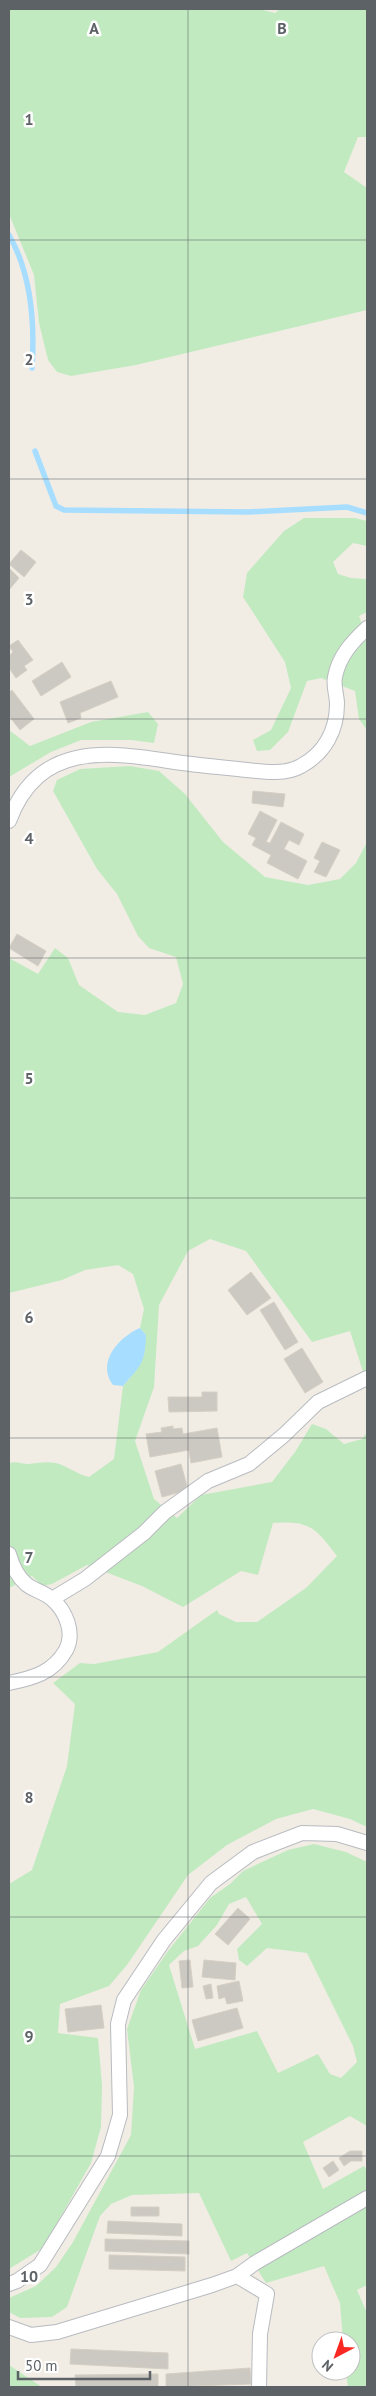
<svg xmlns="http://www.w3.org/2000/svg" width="376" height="2396" font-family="'PT Sans',sans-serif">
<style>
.green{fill:#c2eac0;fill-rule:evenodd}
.water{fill:#a7ddff}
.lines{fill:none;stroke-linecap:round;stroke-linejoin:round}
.stream{stroke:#a7ddff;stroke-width:5.5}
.building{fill:#ccc8c2;stroke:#d6cfc3}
.minor-casing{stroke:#b8bbc0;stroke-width:16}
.minor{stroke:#fff;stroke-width:14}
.grid{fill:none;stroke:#5d6267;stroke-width:1;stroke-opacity:0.55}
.grid-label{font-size:16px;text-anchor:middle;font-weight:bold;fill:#5d6267;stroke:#fff;stroke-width:5;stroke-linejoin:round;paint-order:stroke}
</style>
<rect width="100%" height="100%" fill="#f1ede5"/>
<path class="green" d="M 9,9 L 259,9 L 275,13 L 280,9 L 367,9 L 367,137 L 358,137 L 344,172 L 367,188 L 367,310 L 136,365 L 71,376 L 57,372 L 48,360 L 39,323 L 34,275 L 9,214 Z
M 304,518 L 355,518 L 367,521 L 367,546 L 353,543 L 333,562 L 338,574 L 351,578 L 367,579 L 367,612 L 359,616 L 367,637 L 367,730 L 359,719 L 355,691 L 321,678 L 307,681 L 288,732 L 270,750 L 257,751 L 253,740 L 271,730 L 291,688 L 285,662 L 243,597 L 247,573 L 284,531 Z
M 148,712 L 158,724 L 154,743 L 131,740 L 81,740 L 51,752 L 9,777 L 9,730 L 30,746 L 91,722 Z
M 130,766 L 159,771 L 185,794 L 223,842 L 265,877 L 308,885 L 340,879 L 356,863 L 367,842 L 367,1384 L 350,1331 L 312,1342 L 246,1251 L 210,1239 L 188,1251 L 159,1305 L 154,1387 L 135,1441 L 154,1499 L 177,1518 L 201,1495 L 272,1482 L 295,1452 L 312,1424 L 326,1429 L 344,1444 L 362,1439 L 367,1432 L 367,1827 L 350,1819 L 313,1809 L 276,1819 L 227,1845 L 188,1875 L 127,1965 L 109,1986 L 60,2004 L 58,2033 L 98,2038 L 102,2085 L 101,2127 L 91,2163 L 43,2248 L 9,2269 L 9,1884 L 32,1870 L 67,1766 L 75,1704 L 53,1683 L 80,1663 L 94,1664 L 158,1652 L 217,1610 L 219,1614 L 236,1622 L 257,1622 L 306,1588 L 337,1556 C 316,1529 311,1520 273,1523 L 258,1575 L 241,1571 L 183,1607 L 142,1586 L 87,1565 L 52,1584 L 42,1586 L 32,1576 L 9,1588 L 9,1463 C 17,1461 21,1464 28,1464 C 37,1463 46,1461 56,1463 C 67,1466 77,1474 89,1477 L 114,1459 L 123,1386 L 131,1377 L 146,1335 L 140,1328 L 144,1309 L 133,1274 L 118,1265 L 85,1270 L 62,1280 L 9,1293 L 9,958 L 38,974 L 55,948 L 68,958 L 79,985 L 118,1012 L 145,1015 L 176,1003 L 183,984 L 176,957 L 149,948 L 138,936 L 117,894 L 97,869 L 53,791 L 57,780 L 80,769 Z
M 314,1844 L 346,1852 L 367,1862 L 367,2126 L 350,2116 L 303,2142 L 323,2189 L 364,2166 L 367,2171 L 367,2285 L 357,2290 L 367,2313 L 367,2387 L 348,2387 L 346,2371 L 351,2371 L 351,2341 L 343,2341 L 340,2303 L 324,2266 L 266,2283 L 247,2253 L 231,2261 L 199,2193 L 132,2195 L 111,2204 L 100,2216 L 67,2307 L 52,2317 L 20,2318 L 9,2312 L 9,2298 L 36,2286 L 56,2267 L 73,2242 L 131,2135 L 134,2087 L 127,2029 L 141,1990 L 168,1951 L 210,1898 L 230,1884 L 243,1871 L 288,1850 ZM 246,1897 L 262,1924 L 237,1949 L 239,1960 L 247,1966 L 267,1948 L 307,1953 L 353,2046 L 357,2062 L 341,2078 L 330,2074 L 318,2054 L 278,2073 L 257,2031 L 195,2049 L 169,1965 L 184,1951 L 198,1946 L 217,1925 L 229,1904 Z
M 9,2365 L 42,2387 L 9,2387 Z"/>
<path class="water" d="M 140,1328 L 146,1335 C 145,1364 141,1365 123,1386 L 113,1385 C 96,1362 119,1337 140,1328 Z"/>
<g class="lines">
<path class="stream" d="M 9,235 C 32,275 35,323 32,368
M 35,451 L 56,506 L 64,510 L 248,512 L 347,507 L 367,513"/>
</g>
<path class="building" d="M 21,550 L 36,562 L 24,577 L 9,564 Z
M 9,568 L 19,578 L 9,590 Z
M 18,640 L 33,660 L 24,666 L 27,670 L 16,678 L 9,668 L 9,656 L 13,652 L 9,646 Z
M 62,662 L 71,677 L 41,696 L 32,681 Z
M 111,681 L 118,697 L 80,713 L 81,718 L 68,723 L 60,702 Z
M 12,690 L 34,719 L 20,730 L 9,716 L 9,693 Z
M 253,791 L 285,794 L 283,807 L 252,803 Z
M 260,811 L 277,820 L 266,842 L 270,843 L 281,822 L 304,834 L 299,845 L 289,840 L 284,849 L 307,861 L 298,879 L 267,863 L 271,855 L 252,845 L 256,838 L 248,834 Z
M 322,842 L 340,850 L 326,877 L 314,872 L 320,861 L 314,858 Z
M 17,934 L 46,951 L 38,966 L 9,948 Z
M 251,1272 L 271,1298 L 247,1315 L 228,1290 Z
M 274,1302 L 298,1342 L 285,1350 L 260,1310 Z
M 302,1348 L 323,1382 L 305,1393 L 284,1359 Z
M 202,1392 L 217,1392 L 217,1411 L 169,1412 L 168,1397 L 202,1397 Z
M 173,1426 L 173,1429 L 182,1428 L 183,1434 L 217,1428 L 222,1457 L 191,1463 L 189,1450 L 150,1457 L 146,1434 L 162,1432 L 161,1428 Z
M 181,1464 L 188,1490 L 162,1497 L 155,1471 Z
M 238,1908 L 250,1919 L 228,1945 L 215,1934 Z
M 190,1960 L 193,1987 L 182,1988 L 179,1961 Z
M 204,1960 L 236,1963 L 235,1980 L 202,1977 Z
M 239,1981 L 243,2001 L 227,2004 L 225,1997 L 219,1999 L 217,1986 Z
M 211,1984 L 213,1998 L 206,1999 L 203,1986 Z
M 101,2005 L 104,2028 L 68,2032 L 65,2009 Z
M 237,2008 L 243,2028 L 198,2041 L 192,2020 Z
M 350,2151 L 362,2151 L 362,2161 L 351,2161 L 344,2166 L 339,2158 Z
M 333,2161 L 339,2170 L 329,2177 L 323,2168 Z
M 131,2207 L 159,2207 L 159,2216 L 131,2216 Z
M 108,2221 L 182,2224 L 182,2236 L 107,2233 Z
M 105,2239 L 189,2241 L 189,2254 L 105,2251 Z
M 109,2255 L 185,2257 L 185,2271 L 109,2269 Z
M 71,2349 L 168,2353 L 168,2369 L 70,2364 Z
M 250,2368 L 251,2384 L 166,2387 L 166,2374 Z
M 158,2374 L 158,2387 L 76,2387 L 75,2375 Z"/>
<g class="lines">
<g class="minor-casing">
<path id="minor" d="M 9,821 C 38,742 106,751 175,762 C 196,765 217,767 238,769 C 258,771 284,776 301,766 C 325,753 337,730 337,704 C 337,695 333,686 335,677 C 339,656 352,642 367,628
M 9,1554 C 12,1565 17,1576 26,1584 C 33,1590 44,1592 52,1599 C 66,1611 75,1633 66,1650 C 53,1673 33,1678 9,1683
M 52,1599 L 85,1579 L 144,1533 L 165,1512 L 208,1481 L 249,1464 L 284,1435 L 318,1402 L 367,1378
M 237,2276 L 267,2294 L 260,2334 L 259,2387
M 9,2284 L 17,2281 L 40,2265 L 108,2156 L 120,2115 L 118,2024 L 124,2000 L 164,1940 L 211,1883 L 253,1852 L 302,1833 L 337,1834 L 367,1843
M 9,2327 L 31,2335 L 57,2332 L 212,2285 L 237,2276 L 255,2263 L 367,2198"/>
</g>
<use href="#minor" class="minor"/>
</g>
<path class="grid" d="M 188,9 L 188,2387M 9,240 L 367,240M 9,479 L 367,479M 9,719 L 367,719M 9,958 L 367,958M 9,1198 L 367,1198M 9,1438 L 367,1438M 9,1677 L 367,1677M 9,1917 L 367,1917M 9,2156 L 367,2156"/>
<g class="grid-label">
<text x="94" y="34">A</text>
<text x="282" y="34">B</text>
<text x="29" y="125">1</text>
<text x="29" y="365">2</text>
<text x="29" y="605">3</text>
<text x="29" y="844">4</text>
<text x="29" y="1084">5</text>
<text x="29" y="1323">6</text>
<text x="29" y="1563">7</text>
<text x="29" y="1803">8</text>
<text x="29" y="2042">9</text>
<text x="29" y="2282">10</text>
</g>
<rect width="376" height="2396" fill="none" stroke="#5d6267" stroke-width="20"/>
<g transform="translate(336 2356) rotate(221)"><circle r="24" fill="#ffffff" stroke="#bec0c2"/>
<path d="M0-4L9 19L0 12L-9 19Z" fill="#f92823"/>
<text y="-8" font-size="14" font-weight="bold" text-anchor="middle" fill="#5d6267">N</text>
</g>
<path d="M18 2371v8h132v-8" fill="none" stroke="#5d6267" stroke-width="2.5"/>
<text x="25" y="2371" font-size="15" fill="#5d6267" stroke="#ffffff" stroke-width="4" paint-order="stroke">50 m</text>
</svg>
